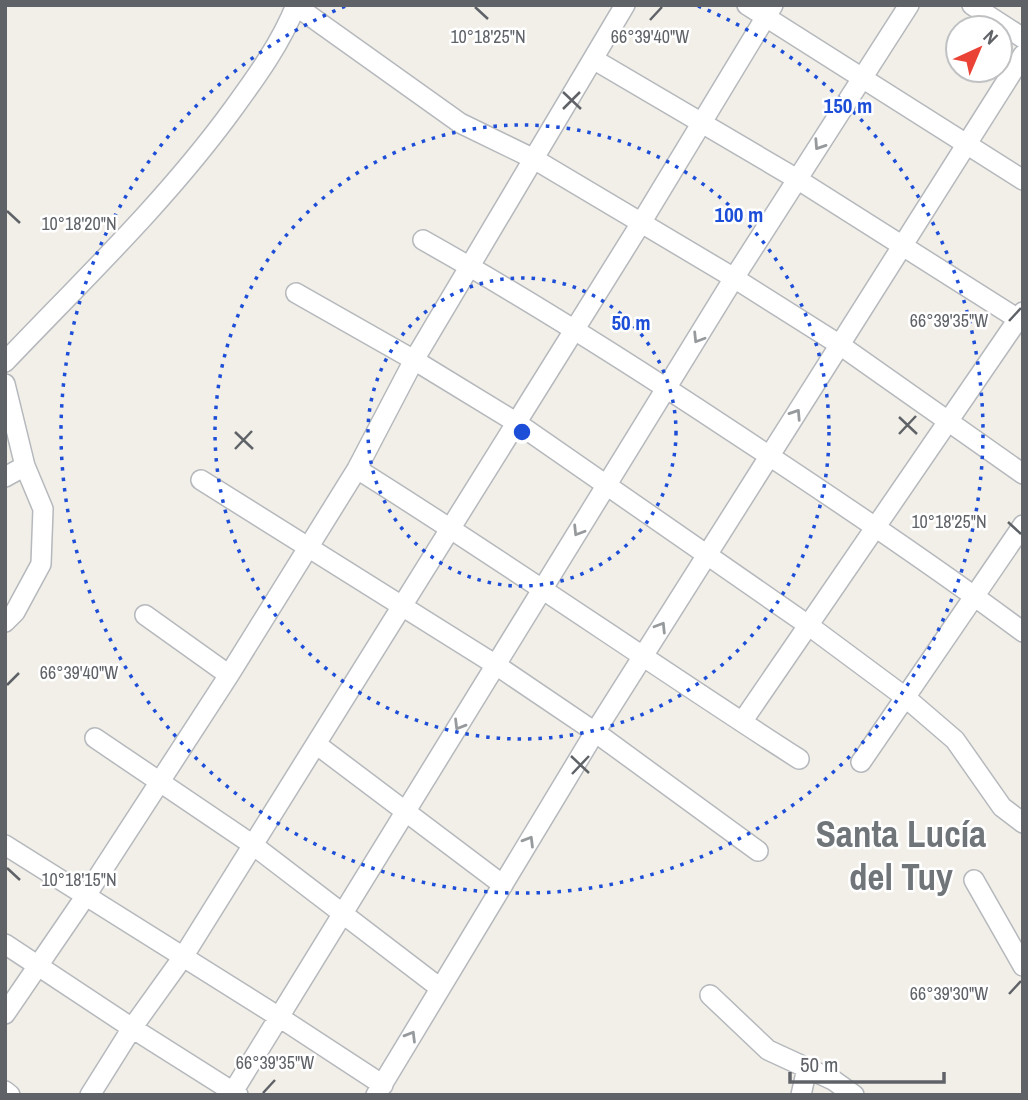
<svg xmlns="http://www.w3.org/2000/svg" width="1028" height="1100" font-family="'Archivo Narrow',sans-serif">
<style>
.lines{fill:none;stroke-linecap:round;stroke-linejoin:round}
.street-casing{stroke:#b5b8bc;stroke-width:22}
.street{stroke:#fff;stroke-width:19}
.oneway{stroke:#979a9d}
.ticks{fill:none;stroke:#5f6368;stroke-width:2.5}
.ring{fill:none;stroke:#1d4ed8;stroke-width:3.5;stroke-dasharray:3.5 7}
.labels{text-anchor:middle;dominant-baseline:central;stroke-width:5;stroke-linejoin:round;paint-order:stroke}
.town-label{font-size:37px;font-weight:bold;fill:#70757a;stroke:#fff}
.ticks-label{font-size:18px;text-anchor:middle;fill:#5f6368;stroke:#fff;stroke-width:5;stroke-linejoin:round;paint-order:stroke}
.centre{fill:#1d4ed8;stroke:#fff;stroke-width:3.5}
.ring-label{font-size:21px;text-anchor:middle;font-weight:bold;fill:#1d4ed8;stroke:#fff;stroke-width:5;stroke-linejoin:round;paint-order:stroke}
</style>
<rect width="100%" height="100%" fill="#f1efe8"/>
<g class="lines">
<g class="street-casing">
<path id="street" d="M 747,5 L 1023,180
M 972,5 L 1023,38
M 296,6 L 460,123 L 534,159 L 734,278 L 840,345 L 1023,474
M 593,59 L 797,179 L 1018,319
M 423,240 C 528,299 629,363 730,430 C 829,495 928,561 1023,632
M 296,293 L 414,360 L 517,423 L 808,625 L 905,697 L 955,740 L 1002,807 L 1023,823
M 5,362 C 83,280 166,201 233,109 C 257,76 281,43 296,5
M 5,384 L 25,466 L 43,509 L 41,564 L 15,612 L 5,622
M 357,469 C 506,562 651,664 799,759
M 5,477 L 25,466
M 201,480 L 496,665 L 595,732 L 758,851
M 145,615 L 229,675
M 742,722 L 1023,312
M 95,738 L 253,845 L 440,988
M 316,744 L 503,885
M 861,762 L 1023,525
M 5,845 L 279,1017 L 383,1085
M 974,880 L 1023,966
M 5,944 L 132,1028 L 238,1095
M 710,995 L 768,1050 L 833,1080 L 854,1095
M 5,1014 L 85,897 L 229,675 L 357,469 L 414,360 L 625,5
M 5,1091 L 10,1095
M 90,1095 L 132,1028 L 183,957 L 641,223 L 773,5
M 231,1095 L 734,278 L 909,5
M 376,1095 L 595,732 L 1023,55
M 801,1095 L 807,1068"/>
</g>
<use href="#street" class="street"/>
</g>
<defs><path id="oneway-chevron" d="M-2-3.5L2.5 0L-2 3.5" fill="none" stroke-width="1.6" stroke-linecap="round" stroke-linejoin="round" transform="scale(1.75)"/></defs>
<g class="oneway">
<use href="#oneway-chevron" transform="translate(819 145) rotate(123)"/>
<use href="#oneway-chevron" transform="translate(698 338) rotate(122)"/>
<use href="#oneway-chevron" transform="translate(796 414) rotate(-57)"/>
<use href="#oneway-chevron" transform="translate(578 531) rotate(122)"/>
<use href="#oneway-chevron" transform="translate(661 627) rotate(-58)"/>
<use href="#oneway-chevron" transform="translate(459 725) rotate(121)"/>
<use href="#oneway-chevron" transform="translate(529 841) rotate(-59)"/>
<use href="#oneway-chevron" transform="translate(411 1036) rotate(-59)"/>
</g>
<path class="ticks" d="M 475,7 L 488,19M 650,20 L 662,7M 563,92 L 581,109M 563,109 L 580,92M 7,211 L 20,223M 1009,321 L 1021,308M 899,417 L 917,434M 235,432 L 253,449M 899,434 L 916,416M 235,449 L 252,431M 1008,522 L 1021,534M 7,685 L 19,673M 571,756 L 589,773M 572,774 L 589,756M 7,868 L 20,880M 1009,994 L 1021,981M 263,1093 L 275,1080"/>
<g class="ring">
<circle cx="522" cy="432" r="154"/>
<circle cx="522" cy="432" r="307"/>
<path d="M698 6A461 461 0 1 1 346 6"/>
</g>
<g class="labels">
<g class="town-label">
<text x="901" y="834">Santa Lucía<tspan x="901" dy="43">del Tuy</tspan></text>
</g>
</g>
<g class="ticks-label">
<text x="488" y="43">10°18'25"N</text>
<text x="650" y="43">66°39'40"W</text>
<text x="79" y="230">10°18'20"N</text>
<text x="949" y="327">66°39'35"W</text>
<text x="949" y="528">10°18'25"N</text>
<text x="79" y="679">66°39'40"W</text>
<text x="79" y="886">10°18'15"N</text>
<text x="949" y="1000">66°39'30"W</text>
<text x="275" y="1069">66°39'35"W</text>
</g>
<circle cx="522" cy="432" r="10" class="centre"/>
<g class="ring-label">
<text x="848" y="113">150 m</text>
<text x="739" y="222">100 m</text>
<text x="631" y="330">50 m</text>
</g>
<rect width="1028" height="1100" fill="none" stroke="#5f6368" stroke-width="14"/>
<g transform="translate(979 49) rotate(44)"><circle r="33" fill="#ffffff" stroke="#bfc1c3" stroke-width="2"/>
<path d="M0-5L12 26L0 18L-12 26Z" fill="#ea4335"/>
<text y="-10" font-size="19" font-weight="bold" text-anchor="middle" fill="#5f6368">N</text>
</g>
<path d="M790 1072v10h154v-10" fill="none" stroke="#5f6368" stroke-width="3.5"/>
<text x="800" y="1072" font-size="21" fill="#5f6368" stroke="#ffffff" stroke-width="5" paint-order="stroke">50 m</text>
</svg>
